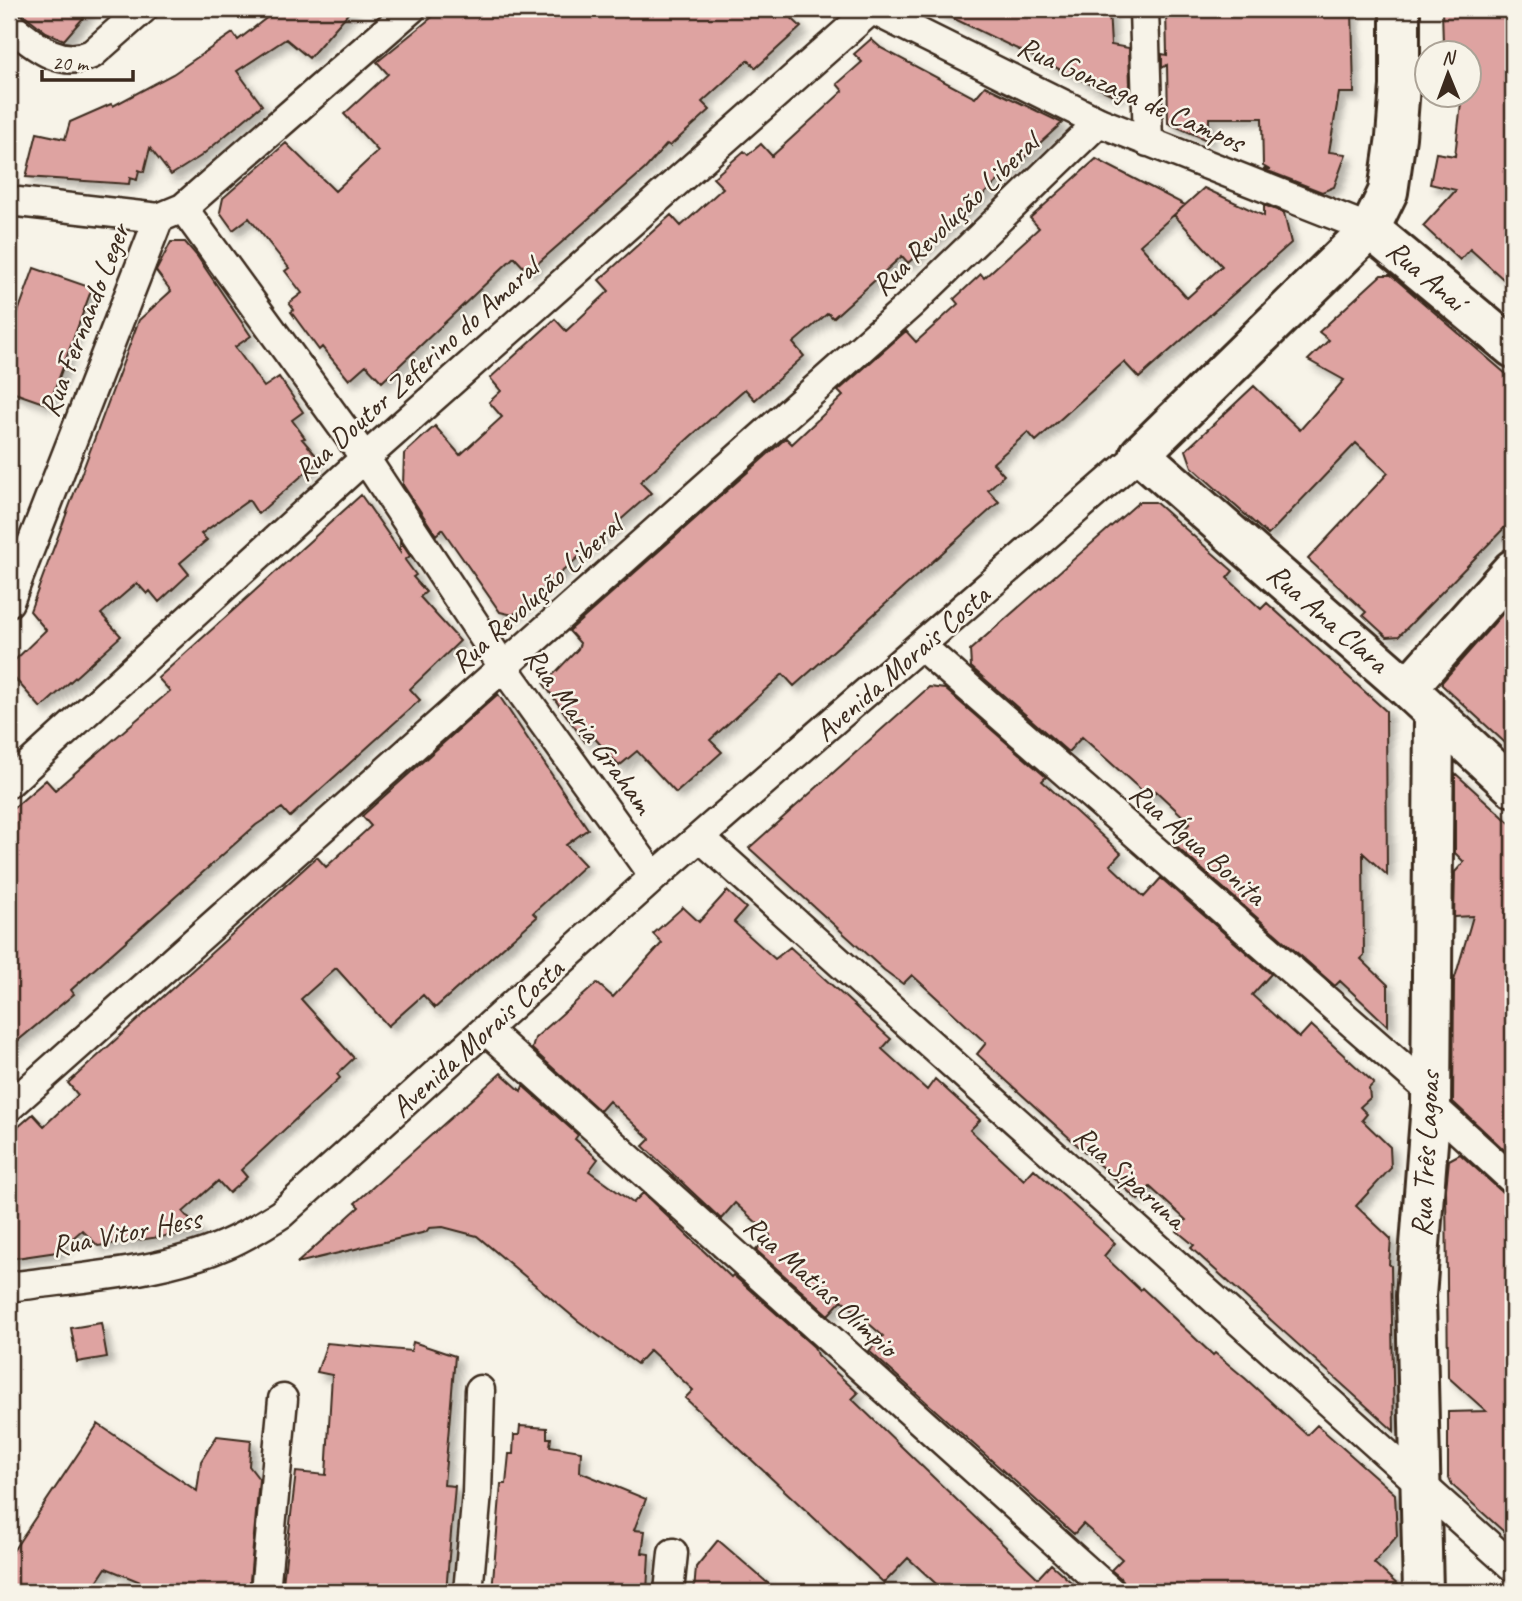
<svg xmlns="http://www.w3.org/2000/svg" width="1522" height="1601" font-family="Caveat,sans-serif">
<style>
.building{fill:#dea3a1;stroke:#3b2a1e;stroke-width:2;filter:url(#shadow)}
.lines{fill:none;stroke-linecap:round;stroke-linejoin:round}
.street-casing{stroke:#3b2a1e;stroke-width:33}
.secondary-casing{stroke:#3b2a1e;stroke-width:44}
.street{stroke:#f7f3e8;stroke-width:28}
.secondary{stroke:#f7f3e8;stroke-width:38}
.labels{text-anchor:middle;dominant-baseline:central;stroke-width:5;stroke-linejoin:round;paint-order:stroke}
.street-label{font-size:30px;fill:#3b2a1e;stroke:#f7f3e8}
</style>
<defs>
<filter id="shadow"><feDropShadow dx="6" dy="6" stdDeviation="3.5" flood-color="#0004"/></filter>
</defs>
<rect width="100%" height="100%" fill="#f7f3e8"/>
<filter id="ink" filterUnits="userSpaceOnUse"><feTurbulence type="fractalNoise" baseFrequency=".0143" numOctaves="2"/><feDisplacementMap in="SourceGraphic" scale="14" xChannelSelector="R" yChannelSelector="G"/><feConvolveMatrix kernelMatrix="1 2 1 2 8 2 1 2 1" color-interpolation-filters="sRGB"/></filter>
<g filter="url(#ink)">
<path class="building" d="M 17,9 L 91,9 L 64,40 L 46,32 Z
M 278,9 L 352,9 L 309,58 L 286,39 L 237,71 L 262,105 L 201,156 L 171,175 L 150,148 L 144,172 L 139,170 L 137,180 L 130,178 L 129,184 L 26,177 L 37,133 L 65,139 L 70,122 L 111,104 L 113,106 L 173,74 L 233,33 L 238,40 Z
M 442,9 L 782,9 L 801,27 L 756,68 L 748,60 L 702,102 L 710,110 L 670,146 L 667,144 L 645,169 L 528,272 L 514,257 L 382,382 L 366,365 L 349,380 L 322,347 L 319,350 L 291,312 L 294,310 L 289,303 L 302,293 L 285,271 L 289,268 L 249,218 L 233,230 L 220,212 L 223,198 L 286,143 L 335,191 L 378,151 L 344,114 L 388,74 L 377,62 Z
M 934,9 L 1109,9 L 1111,45 L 1129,48 L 1130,87 L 1115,96 Z
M 1236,9 L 1352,9 L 1354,93 L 1339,93 L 1329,152 L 1346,154 L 1334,187 L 1322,192 L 1263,169 L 1268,169 L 1263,166 L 1262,118 L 1209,118 L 1209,141 L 1168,123 L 1167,65 L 1162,68 L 1162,54 L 1167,55 L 1166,11 Z
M 1442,9 L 1476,9 L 1513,15 L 1513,288 L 1470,249 L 1460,260 L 1423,226 L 1456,190 L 1430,184 L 1436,153 L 1455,156 L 1462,94 L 1469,94 L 1469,49 L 1443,45 Z
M 871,39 L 881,48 L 975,98 L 985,86 L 1062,123 L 908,263 L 902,256 L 833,318 L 828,313 L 793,343 L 804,356 L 755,400 L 745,389 L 691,436 L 640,482 L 651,493 L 513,615 L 500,612 L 442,529 L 436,535 L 403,485 L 404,454 L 435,426 L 460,455 L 502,417 L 489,402 L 501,391 L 490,378 L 555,319 L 566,331 L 609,291 L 599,280 L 671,215 L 681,226 L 723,188 L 713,178 L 744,151 L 748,155 L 761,144 L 772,156 L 843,91 L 837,84 L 862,62 L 854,54 Z
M 1096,159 L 1185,205 L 1140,245 L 1187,298 L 1222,266 L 1174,215 L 1204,188 L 1264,216 L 1264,205 L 1284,213 L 1291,243 L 1139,378 L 1124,362 L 1036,441 L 1028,432 L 993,463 L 1004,475 L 988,490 L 999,502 L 794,686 L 783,674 L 710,740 L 722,752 L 676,793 L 637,751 L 619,766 L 592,735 L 585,742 L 544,684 L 578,649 L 580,643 L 569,631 L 786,438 L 792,444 L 843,396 L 838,391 L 906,331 L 916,342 L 958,304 L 954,299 L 981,274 L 984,278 L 1039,228 L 1030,218 Z
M 171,242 L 185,242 L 197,256 L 251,336 L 235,347 L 264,387 L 279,377 L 303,412 L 292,420 L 305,438 L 302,439 L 320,460 L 258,514 L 249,500 L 201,534 L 207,540 L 180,563 L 189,574 L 159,602 L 150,591 L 147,594 L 137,583 L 101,614 L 121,636 L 41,708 L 9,672 L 9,666 L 46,630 L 30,611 L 139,320 L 171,291 L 156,271 Z
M 34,268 L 92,288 L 49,405 L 9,391 L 9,337 Z
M 1381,275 L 1391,275 L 1513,380 L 1513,519 L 1399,636 L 1387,637 L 1363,615 L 1366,612 L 1308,559 L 1388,473 L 1356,443 L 1268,535 L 1192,467 L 1186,450 L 1254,386 L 1300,430 L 1344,380 L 1308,360 L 1329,340 L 1319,332 Z
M 361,495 L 400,551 L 400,541 L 410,556 L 405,560 L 416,575 L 413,577 L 426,592 L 420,597 L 460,641 L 410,689 L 420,700 L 290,817 L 282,808 L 256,825 L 71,990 L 74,994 L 9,1048 L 9,812 L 46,780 L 55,790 L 170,691 L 158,678 Z
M 1139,502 L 1155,502 L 1233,571 L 1227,578 L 1261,609 L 1267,603 L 1386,711 L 1387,875 L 1363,853 L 1364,956 L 1361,959 L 1388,985 L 1388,1026 L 1340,981 L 1335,986 L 1172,843 L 1190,823 L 1156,791 L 1150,798 L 1082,737 L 1068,752 L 971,667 L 970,650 Z
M 1513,602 L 1513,750 L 1442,685 L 1442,682 Z
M 929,687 L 945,689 L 1046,777 L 1042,781 L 1121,853 L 1110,865 L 1144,897 L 1161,878 L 1271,974 L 1252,995 L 1299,1038 L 1311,1025 L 1374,1083 L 1369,1088 L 1370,1098 L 1360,1107 L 1367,1114 L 1362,1120 L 1390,1147 L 1391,1168 L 1356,1206 L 1391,1239 L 1389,1264 L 1391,1266 L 1394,1431 L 1191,1248 L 1194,1245 L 1177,1231 L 1186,1220 L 1150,1187 L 1138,1200 L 977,1054 L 986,1043 L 912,975 L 903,984 L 884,970 L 749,848 Z
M 498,694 L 588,829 L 566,845 L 585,865 L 533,913 L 537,917 L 435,1008 L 423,995 L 388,1026 L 336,968 L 301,999 L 354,1058 L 337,1074 L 340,1078 L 241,1170 L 247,1177 L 229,1193 L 218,1181 L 183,1212 L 200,1231 L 98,1246 L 82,1230 L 57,1252 L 9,1259 L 9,1135 L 33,1114 L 44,1126 L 61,1110 L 78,1095 L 68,1083 L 317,857 L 326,867 L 371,826 L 362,816 Z
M 1455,773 L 1513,826 L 1513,1158 L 1453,1102 L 1454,981 L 1473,916 L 1454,917 L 1455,872 L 1464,862 L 1455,853 Z
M 727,891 L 746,908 L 734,922 L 775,959 L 790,947 L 891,1039 L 882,1049 L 927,1090 L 935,1079 L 980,1120 L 970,1130 L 1024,1180 L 1034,1169 L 1115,1243 L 1104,1256 L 1140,1290 L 1142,1288 L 1213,1355 L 1215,1353 L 1246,1379 L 1307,1435 L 1317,1425 L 1395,1494 L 1397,1536 L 1374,1563 L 1401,1588 L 1401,1592 L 1127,1592 L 1123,1580 L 1111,1570 L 1122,1559 L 1083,1524 L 1074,1534 L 869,1351 L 883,1336 L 842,1300 L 828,1315 L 756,1250 L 770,1235 L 735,1203 L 721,1219 L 643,1146 L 650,1139 L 609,1101 L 600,1111 L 532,1049 L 535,1038 L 597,983 L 613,997 L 662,943 L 653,934 L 683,907 L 699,922 Z
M 501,1073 L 521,1091 L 523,1086 L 578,1135 L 575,1139 L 598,1159 L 589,1171 L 633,1203 L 643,1193 L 731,1277 L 733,1275 L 814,1347 L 817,1355 L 858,1393 L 852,1399 L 1038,1578 L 1051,1564 L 1082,1592 L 945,1592 L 908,1558 L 884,1583 L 685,1398 L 693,1390 L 650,1350 L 637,1364 L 577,1320 L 477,1236 L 443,1227 L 429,1228 L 426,1232 L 297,1263 L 359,1207 L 355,1203 Z
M 1460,1154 L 1502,1192 L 1513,1196 L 1513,1540 L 1452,1485 L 1448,1476 L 1448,1412 L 1486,1411 L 1448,1377 L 1446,1189 L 1449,1160 Z
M 101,1323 L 107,1357 L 77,1362 L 71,1328 Z
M 413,1342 L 455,1356 L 444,1485 L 455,1486 L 446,1592 L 282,1592 L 296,1472 L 326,1475 L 332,1375 L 317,1372 L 327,1343 L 411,1351 Z
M 98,1424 L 197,1491 L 201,1461 L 217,1436 L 251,1440 L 249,1466 L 259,1479 L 249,1592 L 165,1592 L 165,1589 L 155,1588 L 106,1568 L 90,1592 L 9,1592 L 9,1557 Z
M 520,1426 L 547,1428 L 547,1438 L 551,1438 L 550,1446 L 581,1451 L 580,1472 L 646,1499 L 634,1530 L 645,1531 L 642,1553 L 649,1554 L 647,1592 L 492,1592 L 501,1484 L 506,1484 L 509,1454 L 513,1454 L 514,1435 L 519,1435 Z
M 718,1540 L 778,1592 L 694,1592 L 696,1567 Z"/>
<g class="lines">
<g class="street-casing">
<path id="street" d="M 871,9 L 1099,122 L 1370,229
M 1144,9 L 1148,142
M 9,25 C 33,44 59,69 92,54 L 143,9
M 9,201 L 159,218 L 183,208 L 411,9
M 183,208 L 365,458 L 504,668 L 654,877
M 9,602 L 159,218
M 921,646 L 1431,1092
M 9,783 L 365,458 L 872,9
M 701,838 L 1513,1567
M 486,1030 L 1111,1592
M 1431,1105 L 1513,1180
M 9,1107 L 912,303 L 1099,122
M 9,1287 C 80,1277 159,1274 225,1245 C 245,1237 263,1225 281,1214 L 654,877 L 1140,454
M 265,1592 L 283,1399
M 468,1592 L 477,1493 L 480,1390
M 669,1592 L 673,1553"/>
</g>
<g class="secondary-casing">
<path id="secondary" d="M 1400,9 L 1400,86 L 1396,137 L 1388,192 L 1370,229 L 1140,454 L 1407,688 L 1513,787
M 1370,229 L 1513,348
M 1407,688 L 1513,569
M 1423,1592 L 1416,1296 L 1431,1105 L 1434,715"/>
</g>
<use href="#street" class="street"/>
<use href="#secondary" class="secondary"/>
</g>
</g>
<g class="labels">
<g class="street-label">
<text transform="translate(1131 94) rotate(24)">Rua Gonzaga de Campos</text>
<text transform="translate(955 214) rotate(-44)">Rua Revolução Liberal</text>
<text transform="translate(1426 275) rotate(40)">Rua Anaí</text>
<text transform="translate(84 320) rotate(-69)">Rua Fernando Leger</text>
<text transform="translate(416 369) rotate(-42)">Rua Doutor Zeferino do Amaral</text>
<text transform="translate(536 594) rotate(-42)">Rua Revolução Liberal</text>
<text transform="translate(1328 618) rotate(41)">Rua Ana Clara</text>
<text transform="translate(902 663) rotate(-41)">Avenida Morais Costa</text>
<text transform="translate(589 730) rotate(54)">Rua Maria Graham</text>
<text transform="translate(1198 844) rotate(41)">Rua Água Bonita</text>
<text transform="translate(477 1038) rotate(-42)">Avenida Morais Costa</text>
<text transform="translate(1425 1154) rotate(-87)">Rua Três Lagoas</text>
<text transform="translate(1130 1177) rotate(42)">Rua Siparuna</text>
<text transform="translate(126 1232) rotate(-11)">Rua Vitor Hess</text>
<text transform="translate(821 1286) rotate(42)">Rua Matias Olímpio</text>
</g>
</g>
<rect width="1522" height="1601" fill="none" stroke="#f7f3e8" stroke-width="35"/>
<rect x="18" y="18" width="1487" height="1566" fill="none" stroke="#3b2a1e" stroke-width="2.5" filter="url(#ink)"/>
<g transform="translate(1448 74) rotate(359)"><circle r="33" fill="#f7f3e8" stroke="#aca397" stroke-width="2"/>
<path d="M0-5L12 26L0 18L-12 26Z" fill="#3b2a1e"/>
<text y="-10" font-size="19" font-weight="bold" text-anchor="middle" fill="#3b2a1e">N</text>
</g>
<path d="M42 70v10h91v-10" fill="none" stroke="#3b2a1e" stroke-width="3.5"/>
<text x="52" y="70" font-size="21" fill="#3b2a1e" stroke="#f7f3e8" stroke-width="5" paint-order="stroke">20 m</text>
</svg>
